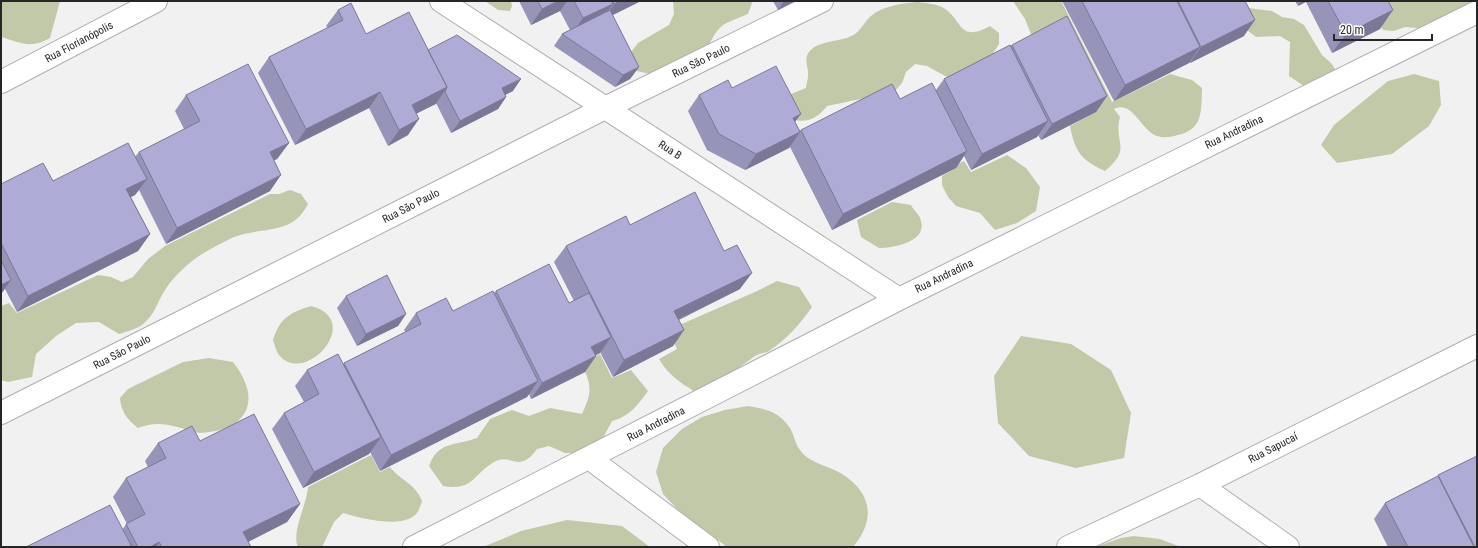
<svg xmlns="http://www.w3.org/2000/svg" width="1478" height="548" font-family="'Roboto Condensed',sans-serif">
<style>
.green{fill:#c1c9a8}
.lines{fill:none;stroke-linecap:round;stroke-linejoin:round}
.minor-casing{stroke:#afafb1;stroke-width:24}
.minor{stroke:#fff;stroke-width:22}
.wall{fill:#9694b8}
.shaded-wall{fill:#7a7896}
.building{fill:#aeacd6;stroke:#7a7896}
.labels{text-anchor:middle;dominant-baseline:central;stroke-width:3;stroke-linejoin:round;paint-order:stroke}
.street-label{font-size:11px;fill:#262626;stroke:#fff}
</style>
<rect width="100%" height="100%" fill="#f1f1f2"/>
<path class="green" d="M 1,1 L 60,1 L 50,38 C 31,49 21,43 1,37 Z
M 485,1 L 511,1 L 512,6 L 510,11 L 498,10 Z
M 673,1 L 751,1 L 752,3 L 748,14 C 719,26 720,23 706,51 L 650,74 L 637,71 L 628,63 L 631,52 L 638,43 L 669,25 L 674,14 Z
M 1013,1 L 1061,1 L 1112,102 L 1170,74 L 1192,80 L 1202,88 C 1201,108 1204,127 1182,134 C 1174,136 1165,139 1157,136 C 1141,131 1133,100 1114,109 L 1120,117 C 1113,143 1133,148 1105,171 C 1081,160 1075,152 1070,126 L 1096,112 L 1056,32 L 1034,42 L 1025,19 Z
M 1367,1 L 1477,1 L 1469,4 L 1429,29 L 1405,27 L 1394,31 L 1383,30 Z
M 918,2 C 925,3 935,4 942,7 C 963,18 957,44 990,26 L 999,33 L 999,44 L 992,55 L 954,81 L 927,66 L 915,64 L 906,72 L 902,83 L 894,92 L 827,106 C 818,118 807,124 791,119 L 782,103 L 791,94 L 806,88 C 806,84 808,80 808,76 C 809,67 803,60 809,52 C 819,39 842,43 855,34 C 861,30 865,21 871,16 C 882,6 903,3 918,2 Z
M 1248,8 L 1272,11 L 1282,17 L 1294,19 L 1304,25 L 1322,55 L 1331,63 L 1337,72 L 1310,90 L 1289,76 L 1290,42 L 1280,36 L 1256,37 L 1247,30 Z
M 1414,74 L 1439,81 L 1441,105 L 1429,126 L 1392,154 L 1337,163 L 1321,145 L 1334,125 L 1388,81 Z
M 1007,155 L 1026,168 L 1040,187 L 1036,211 L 1017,223 L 995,230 L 980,213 L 956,206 L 948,197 L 942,185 L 942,176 L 956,168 L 956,165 L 964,161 L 971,172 Z
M 290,190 L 301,194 L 308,204 C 292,236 263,226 234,237 C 223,242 212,248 202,254 C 189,262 173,277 165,290 C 157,302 155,315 142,325 C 136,329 126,332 119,334 L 99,322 L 76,323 L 56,336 L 36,354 L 32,377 L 8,382 L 1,380 L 1,306 L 9,303 L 17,313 L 98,275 L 111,277 L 122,282 L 133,277 L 148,259 L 165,246 L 270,194 L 279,194 Z
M 892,202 L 911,205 C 914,211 920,215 921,221 C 927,242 893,248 879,248 L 861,237 L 857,220 Z
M 777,281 L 799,287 L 812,307 C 800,324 787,339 769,351 C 765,353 759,353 755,356 C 736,370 717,383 695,392 C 680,382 668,375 659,359 L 677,349 L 668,330 L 755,292 Z
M 311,306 C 365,320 305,387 279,355 C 276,351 275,345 273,340 C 280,318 289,313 311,306 Z
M 1021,336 L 1071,344 L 1111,370 L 1131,413 L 1124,458 L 1076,468 L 1029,456 L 998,423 L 994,376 Z
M 600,354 L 612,378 L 631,370 L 648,391 C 637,406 630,416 612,421 L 603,438 L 576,453 L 565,453 L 549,446 L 537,449 C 518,475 512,452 494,462 C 472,475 474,491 443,486 L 429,466 C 438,441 455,446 477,438 L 490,419 L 512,410 L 529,416 L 550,408 L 582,414 C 592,392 592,387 582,364 Z
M 209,358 L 233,362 C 263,400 248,431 200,433 C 195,433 190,430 185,429 C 167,424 155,421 138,428 C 127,419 121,412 120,398 L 128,389 L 183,362 Z
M 748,406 C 766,409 779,412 790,428 C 794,434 795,444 800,450 C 810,464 828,465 842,474 C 872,493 876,520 853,547 L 727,547 L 679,511 L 663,494 L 656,472 L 663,448 L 682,429 L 702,417 L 725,410 Z
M 371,455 L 380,472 L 390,467 C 402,482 415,483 422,501 C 421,505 419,510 417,513 C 402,530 361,518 343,513 L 334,522 L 322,547 L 298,547 C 291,533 307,504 308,487 Z
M 567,520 L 622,526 L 650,547 L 483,547 L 521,531 Z
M 1134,536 L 1160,539 L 1181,547 L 1095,547 L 1121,538 Z"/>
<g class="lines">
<g class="minor-casing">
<path id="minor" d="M 441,1 L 899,299
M 1,82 L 156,1
M 1,413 L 605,108 L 822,1
M 589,458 L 708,547
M 1200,485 L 1288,547
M 414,547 L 899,299 L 1477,12
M 1068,547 L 1200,485 L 1477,346"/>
</g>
<use href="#minor" class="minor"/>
</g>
<path class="wall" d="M 519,1 L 641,1 L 612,15 L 639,67 L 630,79 L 615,87 L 554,46 L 562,34 L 570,30 L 560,11 L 531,25 Z
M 773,1 L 795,1 L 778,10 Z
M 1062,1 L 1245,1 L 1244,36 L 1190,63 L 1190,62 L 1189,63 L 1114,101 Z
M 1295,1 L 1388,1 L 1380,29 L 1332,53 L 1306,2 L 1298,6 Z
M 338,10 L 366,34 L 428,50 L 513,91 L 505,95 L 506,97 L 498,109 L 451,133 L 436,103 L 416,114 L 408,135 L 388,146 L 369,108 L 295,145 L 258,73 L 269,57 L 328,28 L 326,26 Z
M 1012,45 L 1107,96 L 1096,112 L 1041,140 L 1038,135 L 1037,137 L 971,170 L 964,156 L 956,168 L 832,230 L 790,147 L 789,148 L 745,170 L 707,150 L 688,111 L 699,95 L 732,88 L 795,122 L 800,131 L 801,130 L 900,99 L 936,90 L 944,79 Z
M 186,95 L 289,143 L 277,159 L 274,160 L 270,191 L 166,244 L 139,190 L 135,195 L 131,197 L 150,234 L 138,251 L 17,312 L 5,289 L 1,294 L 1,184 L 53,181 L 135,157 L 139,152 L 184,129 L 175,111 Z
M 630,225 L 740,289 L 679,320 L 684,330 L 673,346 L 613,377 L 600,352 L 600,353 L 596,355 L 596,356 L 585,372 L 531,399 L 529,394 L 527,397 L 380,471 L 370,452 L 369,454 L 303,488 L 272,429 L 284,413 L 304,402 L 295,386 L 307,370 L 343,364 L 344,363 L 406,332 L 404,330 L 416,313 L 453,311 L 494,293 L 496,291 L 569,303 L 574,301 L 554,262 L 566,246 Z
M 346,296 L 406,314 L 398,326 L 357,346 L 337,308 Z
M 200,441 L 300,504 L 287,522 L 248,542 L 251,547 L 26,547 L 123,529 L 126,524 L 127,524 L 113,497 L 126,478 L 148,467 L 145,461 L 158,443 Z
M 1438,475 L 1477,547 L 1388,547 L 1374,519 L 1385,503 L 1438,476 Z"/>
<path class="shaded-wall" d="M 558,1 L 567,1 L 560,11 L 531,25 L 542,9 Z
M 620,1 L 641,1 L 603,20 L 614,4 Z
M 784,1 L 795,1 L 778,10 Z
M 1301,1 L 1307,1 L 1298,6 Z
M 613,4 L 601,20 L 572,34 L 583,18 Z
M 1393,10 L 1380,29 L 1332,53 L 1346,34 Z
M 1255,20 L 1244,36 L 1190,63 L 1201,47 Z
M 1200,47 L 1189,63 L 1114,101 L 1125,85 Z
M 639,67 L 630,79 L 615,87 L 623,75 Z
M 521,79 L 513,91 L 494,100 L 502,88 Z
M 447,87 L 436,104 L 401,121 L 412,105 Z
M 380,92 L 369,108 L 295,145 L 306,129 Z
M 1107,96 L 1096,112 L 1041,140 L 1052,124 Z
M 506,97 L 498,109 L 451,133 L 460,121 Z
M 801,114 L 789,130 L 793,118 Z
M 419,119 L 408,135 L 388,146 L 399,130 Z
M 1048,121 L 1037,137 L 971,170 L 982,154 Z
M 800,132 L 789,148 L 745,170 L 756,154 Z
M 289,143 L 277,159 L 258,168 L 270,152 Z
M 967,151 L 956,168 L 832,230 L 843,214 Z
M 281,175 L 270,191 L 166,244 L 177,228 Z
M 147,179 L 135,195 L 115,205 L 126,189 Z
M 150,234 L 138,251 L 17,312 L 28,296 Z
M 752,273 L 740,289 L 663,327 L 674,311 Z
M 11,280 L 1,294 L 1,285 Z
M 406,314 L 398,326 L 357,346 L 366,334 Z
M 684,330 L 673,346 L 613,377 L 624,360 Z
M 611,337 L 600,353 L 580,363 L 591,347 Z
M 596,356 L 585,372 L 531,399 L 542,383 Z
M 538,381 L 527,397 L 380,471 L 391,455 Z
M 381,437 L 369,454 L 303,488 L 314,472 Z
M 300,504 L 287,522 L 238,547 L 243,532 Z
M 159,542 L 156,547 L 150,547 Z"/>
<path class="building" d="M 538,1 L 558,1 L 542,9 Z
M 574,1 L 611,1 L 613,4 L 583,18 Z
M 613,1 L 620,1 L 614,4 Z
M 1082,1 L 1177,1 L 1200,47 L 1125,85 Z
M 1178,1 L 1245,1 L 1255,20 L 1201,47 Z
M 1328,1 L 1388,1 L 1393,10 L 1346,34 Z
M 351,3 L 366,34 L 409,12 L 447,87 L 412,105 L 419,119 L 399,130 L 380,92 L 306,129 L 269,57 L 343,20 L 338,10 Z
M 610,10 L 639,67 L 623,75 L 562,34 Z
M 1067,16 L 1107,96 L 1052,124 L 1012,45 Z
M 457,35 L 521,79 L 502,88 L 506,97 L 460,121 L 445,92 L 447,87 L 428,50 Z
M 1010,45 L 1048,121 L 982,154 L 944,79 Z
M 248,64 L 289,143 L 270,152 L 281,175 L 177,228 L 139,152 L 200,121 L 186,95 Z
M 776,66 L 801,114 L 793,118 L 800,132 L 756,154 L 719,134 L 699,95 L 728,80 L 732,88 Z
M 932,83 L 967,151 L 843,214 L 801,130 L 892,84 L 900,99 Z
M 128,143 L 147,179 L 126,189 L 150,234 L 28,296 L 1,243 L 1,184 L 43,163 L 53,181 Z
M 695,192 L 724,251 L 737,245 L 752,273 L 674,311 L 684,330 L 624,360 L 566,246 L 626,216 L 630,225 Z
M 1,260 L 11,280 L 1,285 Z
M 549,264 L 569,303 L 589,293 L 611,337 L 591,347 L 596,356 L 542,383 L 496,291 Z
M 387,275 L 406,314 L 366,334 L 346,296 Z
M 493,291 L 538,381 L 391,455 L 344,363 L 421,324 L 416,313 L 446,298 L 453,311 Z
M 338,354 L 381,437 L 314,472 L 284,413 L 319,394 L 307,370 Z
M 254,414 L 300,504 L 243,532 L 251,547 L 162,547 L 159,542 L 150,547 L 138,547 L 126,524 L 145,514 L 126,478 L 166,458 L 158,443 L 192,426 L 200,441 Z
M 1477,456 L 1477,547 L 1475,547 L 1438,475 Z
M 1438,476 L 1474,547 L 1408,547 L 1385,503 Z
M 110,505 L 132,547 L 26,547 Z"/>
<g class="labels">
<g class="street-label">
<text transform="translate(79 42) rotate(-28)">Rua Florianópolis</text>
<text transform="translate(701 61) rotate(-26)">Rua São Paulo</text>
<text transform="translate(1234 132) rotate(-26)">Rua Andradina</text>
<text transform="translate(670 150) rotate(33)">Rua B</text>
<text transform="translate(411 206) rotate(-27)">Rua São Paulo</text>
<text transform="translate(944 276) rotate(-26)">Rua Andradina</text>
<text transform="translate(122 352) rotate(-27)">Rua São Paulo</text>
<text transform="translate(656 424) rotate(-27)">Rua Andradina</text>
<text transform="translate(1273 448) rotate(-27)">Rua Sapucaí</text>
</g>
</g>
<rect width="1478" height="548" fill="none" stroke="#262626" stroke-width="4"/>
<path d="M1334 34v6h98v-6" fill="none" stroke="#262626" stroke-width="2"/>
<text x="1340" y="34" font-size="12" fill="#262626" stroke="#ffffff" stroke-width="3" paint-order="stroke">20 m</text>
</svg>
